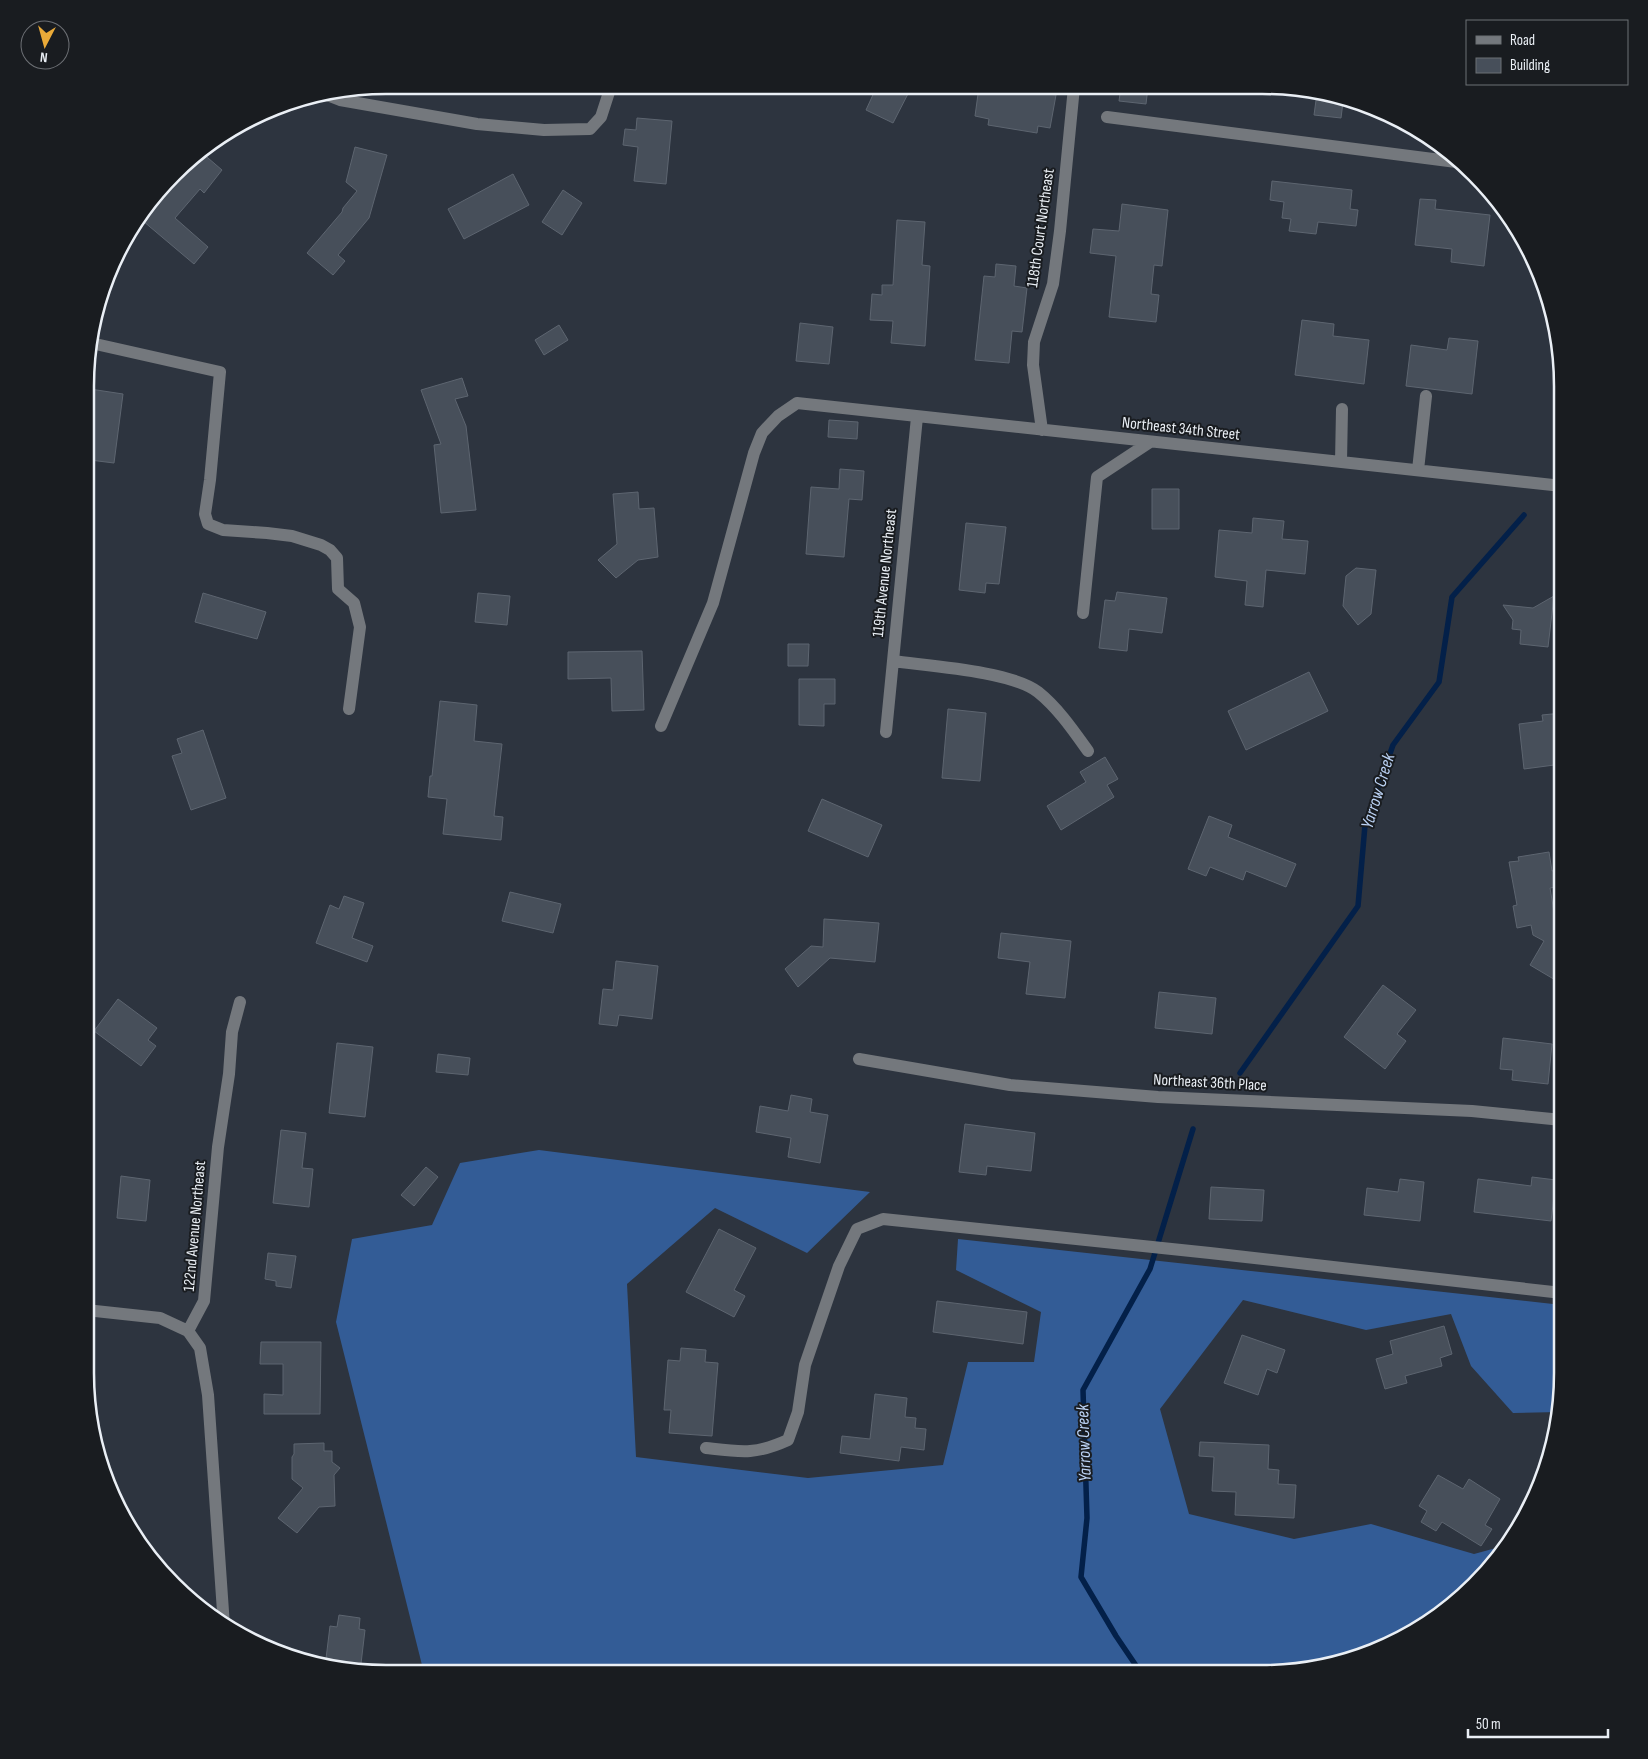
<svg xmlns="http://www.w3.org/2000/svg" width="1648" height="1759" font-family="'Sofia Sans Condensed',sans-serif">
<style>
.forest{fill:#335c96}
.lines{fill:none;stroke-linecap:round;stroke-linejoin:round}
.stream{stroke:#032049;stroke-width:5.5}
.building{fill:#474f5a;stroke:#5d6570}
.minor{stroke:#74787d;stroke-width:12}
.labels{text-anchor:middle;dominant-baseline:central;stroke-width:4;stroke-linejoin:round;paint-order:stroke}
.street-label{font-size:16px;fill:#eaeff5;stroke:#191c20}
.water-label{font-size:18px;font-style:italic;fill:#bcd3f5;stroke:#191c20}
.rim{fill:none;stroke:#eaeff5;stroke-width:2.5}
</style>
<rect width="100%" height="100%" fill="#2d343f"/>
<path class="forest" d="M 539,1150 L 870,1192 L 807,1253 L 715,1208 L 627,1284 L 636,1457 L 808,1478 L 943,1465 L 968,1362 L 1034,1362 L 1041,1312 L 956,1270 L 958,1239 L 1562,1305 L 1562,1393 L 1559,1412 L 1513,1413 L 1471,1366 L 1451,1314 L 1366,1330 L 1243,1300 L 1160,1409 L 1189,1514 L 1294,1539 L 1371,1524 L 1474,1554 L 1507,1545 L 1488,1572 L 1430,1623 L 1359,1658 L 1282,1673 L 424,1673 L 336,1322 L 352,1239 L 432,1225 L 460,1163 Z"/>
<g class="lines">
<path class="stream" d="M 1240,1073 L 1358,906 L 1365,825 L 1393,745 L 1439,682 L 1452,597 L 1524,515
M 1141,1673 L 1116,1636 L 1081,1577 L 1087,1518 L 1083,1390 L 1150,1269 L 1193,1129"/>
</g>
<path class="building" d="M 877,86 L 912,86 L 893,123 L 866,110 Z
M 979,87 L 1041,87 L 1040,93 L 1056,95 L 1050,128 L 1038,126 L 1037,133 L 988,125 L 989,119 L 975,116 Z
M 1121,87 L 1148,87 L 1146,104 L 1119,101 Z
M 1317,93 L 1343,102 L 1341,118 L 1314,115 Z
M 637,118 L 672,121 L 666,184 L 634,181 L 638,147 L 623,145 L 625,129 L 636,130 Z
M 355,147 L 387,155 L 369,218 L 338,255 L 345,261 L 333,275 L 307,253 L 342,212 L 343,208 L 357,191 L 346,182 Z
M 201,152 L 222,170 L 204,193 L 200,189 L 175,218 L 208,247 L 194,264 L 143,221 L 156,206 L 152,203 L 188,159 Z
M 513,174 L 529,205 L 464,239 L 448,209 Z
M 1272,181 L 1352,190 L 1350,209 L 1358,210 L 1356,226 L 1318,222 L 1316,234 L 1289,231 L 1291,219 L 1282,218 L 1284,202 L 1270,200 Z
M 563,190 L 582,203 L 562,235 L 542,222 Z
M 1420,199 L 1436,200 L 1435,209 L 1490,215 L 1484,266 L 1451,262 L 1452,249 L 1415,245 Z
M 1122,204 L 1168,210 L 1162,266 L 1154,265 L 1151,294 L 1159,295 L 1156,322 L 1109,317 L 1116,256 L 1090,253 L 1093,229 L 1119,231 Z
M 897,220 L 925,222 L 922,265 L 930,266 L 925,346 L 891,343 L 893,321 L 870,320 L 872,294 L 882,295 L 882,285 L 893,285 Z
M 996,264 L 1016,266 L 1014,286 L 1027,288 L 1022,332 L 1012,331 L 1009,363 L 975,360 L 984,276 L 995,277 Z
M 1302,320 L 1334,324 L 1333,336 L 1369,340 L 1364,384 L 1295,375 Z
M 800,323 L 833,327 L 829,364 L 796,361 Z
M 559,325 L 568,340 L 544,355 L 535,340 Z
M 1449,338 L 1478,341 L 1472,394 L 1406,386 L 1411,345 L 1447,350 Z
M 462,378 L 468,396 L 455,399 L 466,426 L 476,510 L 441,513 L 434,445 L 441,444 L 421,390 Z
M 90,389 L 123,394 L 114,463 L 90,460 Z
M 829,420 L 858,422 L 857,439 L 828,437 Z
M 840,469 L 864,471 L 862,500 L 849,499 L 844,557 L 806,554 L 811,487 L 839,489 Z
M 1152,489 L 1179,489 L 1179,529 L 1152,529 Z
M 638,492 L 639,509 L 654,508 L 658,557 L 638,560 L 616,578 L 598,560 L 617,544 L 613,494 Z
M 1253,518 L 1284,521 L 1282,539 L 1308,541 L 1305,574 L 1266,570 L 1263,607 L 1245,605 L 1247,581 L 1215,577 L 1219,530 L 1252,533 Z
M 966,523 L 1006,527 L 999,584 L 986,583 L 985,593 L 959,590 Z
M 1356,568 L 1376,570 L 1371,614 L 1358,625 L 1343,606 L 1346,576 Z
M 1117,592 L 1167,598 L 1162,633 L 1129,629 L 1127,651 L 1099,648 L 1105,600 L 1115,601 Z
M 203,593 L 266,612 L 257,639 L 195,622 Z
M 478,593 L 510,596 L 507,625 L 475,622 Z
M 1554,596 L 1548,647 L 1520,644 L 1521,630 L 1512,629 L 1513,620 L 1503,605 L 1533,608 Z
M 788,644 L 809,644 L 808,666 L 788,666 Z
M 642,651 L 644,710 L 612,711 L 611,678 L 568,679 L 568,652 Z
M 1309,672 L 1328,711 L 1246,750 L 1228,711 Z
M 799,679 L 835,679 L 835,704 L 824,704 L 824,726 L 799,725 Z
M 440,701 L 477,705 L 474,741 L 502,744 L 494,816 L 503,817 L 501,840 L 443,834 L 447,799 L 428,797 L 430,776 L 432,776 Z
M 948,709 L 986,713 L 980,781 L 942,778 Z
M 1562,713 L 1562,764 L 1524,769 L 1519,724 L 1543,721 L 1542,715 Z
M 203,730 L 226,798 L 191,810 L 172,756 L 182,753 L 177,739 Z
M 1105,757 L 1118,779 L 1107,785 L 1114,797 L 1061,830 L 1047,806 L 1086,782 L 1080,772 Z
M 822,799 L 882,825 L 868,857 L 808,831 Z
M 1209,816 L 1232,825 L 1228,837 L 1296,864 L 1286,887 L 1246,871 L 1243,880 L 1210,867 L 1206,876 L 1188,869 Z
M 1549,852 L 1552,871 L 1562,869 L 1562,886 L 1550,888 L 1554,912 L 1562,917 L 1562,984 L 1530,965 L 1544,941 L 1533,935 L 1531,925 L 1517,928 L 1513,906 L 1517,905 L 1509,862 L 1519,861 L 1518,857 Z
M 510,892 L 561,904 L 553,933 L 502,921 Z
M 344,896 L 364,903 L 352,938 L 373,946 L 367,962 L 316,943 L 330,905 L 339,909 Z
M 824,919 L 879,923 L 875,962 L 830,958 L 798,987 L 785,969 L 811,946 L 823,947 Z
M 1001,933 L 1071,941 L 1065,998 L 1026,994 L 1030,962 L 998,958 Z
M 616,961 L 658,966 L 652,1019 L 619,1015 L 617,1026 L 599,1024 L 603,989 L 613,990 Z
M 1383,985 L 1416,1010 L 1397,1034 L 1406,1041 L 1385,1069 L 1344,1037 Z
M 1159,992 L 1216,998 L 1212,1034 L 1155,1028 Z
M 118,999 L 157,1028 L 148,1040 L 156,1046 L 141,1066 L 94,1031 Z
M 1503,1038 L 1552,1044 L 1548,1084 L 1512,1080 L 1513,1070 L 1500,1069 Z
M 337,1043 L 373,1047 L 365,1117 L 329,1113 Z
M 438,1054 L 470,1058 L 468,1075 L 436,1072 Z
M 791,1095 L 812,1099 L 810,1112 L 828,1115 L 820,1163 L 788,1157 L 791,1138 L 756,1132 L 760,1106 L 788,1111 Z
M 965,1124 L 1035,1133 L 1031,1171 L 987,1166 L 986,1175 L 959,1172 Z
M 281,1130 L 306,1133 L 302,1168 L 313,1169 L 309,1207 L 273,1203 Z
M 426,1167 L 438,1177 L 414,1206 L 401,1195 Z
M 121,1176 L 150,1180 L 146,1221 L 117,1218 Z
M 1532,1177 L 1556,1180 L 1551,1221 L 1474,1212 L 1478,1179 L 1531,1186 Z
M 1400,1179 L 1424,1182 L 1420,1221 L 1364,1215 L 1367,1188 L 1398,1192 Z
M 1211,1187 L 1264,1190 L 1262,1221 L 1209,1219 Z
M 719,1229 L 756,1248 L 734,1290 L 745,1296 L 734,1317 L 686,1292 Z
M 268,1253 L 296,1256 L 291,1288 L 276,1286 L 276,1281 L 265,1279 Z
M 937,1301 L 1027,1312 L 1023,1344 L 933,1332 Z
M 1444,1326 L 1452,1354 L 1440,1358 L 1442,1366 L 1405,1376 L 1407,1383 L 1385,1389 L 1376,1359 L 1393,1354 L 1390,1341 Z
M 1242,1335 L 1285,1350 L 1277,1373 L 1267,1369 L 1258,1395 L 1224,1383 Z
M 261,1342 L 321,1342 L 320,1414 L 264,1414 L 264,1394 L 283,1395 L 283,1364 L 260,1364 Z
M 681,1348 L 706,1350 L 705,1362 L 718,1363 L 712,1436 L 669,1433 L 671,1410 L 664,1410 L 668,1360 L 680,1361 Z
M 875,1394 L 907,1398 L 905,1417 L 916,1418 L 915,1428 L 926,1429 L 924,1450 L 901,1447 L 899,1461 L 840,1453 L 842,1436 L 870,1439 Z
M 1200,1442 L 1269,1445 L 1268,1469 L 1279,1470 L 1278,1484 L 1296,1485 L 1294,1518 L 1235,1515 L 1236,1492 L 1212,1491 L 1214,1457 L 1199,1456 Z
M 324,1443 L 324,1451 L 332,1451 L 332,1462 L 340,1468 L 334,1475 L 335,1506 L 319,1507 L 297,1533 L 278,1518 L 303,1488 L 292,1479 L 292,1457 L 294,1454 L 294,1444 Z
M 1438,1475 L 1463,1489 L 1469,1479 L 1500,1499 L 1485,1525 L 1492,1529 L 1481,1546 L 1442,1522 L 1436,1531 L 1421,1522 L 1427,1511 L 1419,1506 Z
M 339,1615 L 360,1618 L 359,1629 L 365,1630 L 360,1672 L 325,1667 L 330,1626 L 337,1627 Z"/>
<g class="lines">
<path class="minor" d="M 327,95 L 340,100 L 477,124 L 544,130 L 590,129 L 601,117 L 611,86
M 1107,117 L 1464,163
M 91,343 L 220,372 L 210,480 L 205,514 L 208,524 L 223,530 L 267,533 L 292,536 L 321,545 L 330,550 L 337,558 L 338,589 L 354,603 L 360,627 L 349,709
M 1042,430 L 1033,365 L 1034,342 L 1053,284 L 1060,231 L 1074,87
M 1341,462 L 1342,409
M 1418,470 L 1426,396
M 1083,613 L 1097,477 L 1150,442
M 893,661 C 929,666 1011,671 1038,692 C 1058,708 1073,730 1088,751
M 661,726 L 713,603 L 754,453 L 762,433 L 778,416 L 797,403 L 1562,486
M 886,732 L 917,417
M 859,1059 L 1010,1085 L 1158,1097 L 1472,1111 L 1562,1120
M 86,1310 L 160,1318 L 188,1331
M 188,1331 L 204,1301 L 218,1147 L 229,1074 L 232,1032 L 240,1002
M 188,1331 L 200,1348 L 208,1395 L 224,1626
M 706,1448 C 741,1452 755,1455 788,1440 L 798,1412 L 805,1365 L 839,1266 L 857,1229 L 883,1219 L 1210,1253 L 1562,1293"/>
</g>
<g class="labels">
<g class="street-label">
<text transform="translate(1041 228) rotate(-82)">118th Court Northeast</text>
<text transform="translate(1181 429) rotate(6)">Northeast 34th Street</text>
<text transform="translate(885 573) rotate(-84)">119th Avenue Northeast</text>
<text transform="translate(1210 1083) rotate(3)">Northeast 36th Place</text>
<text transform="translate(195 1226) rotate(-85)">122nd Avenue Northeast</text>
</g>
<g class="water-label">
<text transform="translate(1378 791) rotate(-73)">Yarrow Creek</text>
<text transform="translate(1084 1443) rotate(-92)">Yarrow Creek</text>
</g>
</g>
<path d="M0 0H1648V1759H0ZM386 94H1262A292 292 0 0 1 1554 386V1373A292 292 0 0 1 1262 1665H386A292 292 0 0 1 94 1373V386A292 292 0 0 1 386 94Z" fill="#191c20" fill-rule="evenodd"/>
<path class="rim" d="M386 94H1262A292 292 0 0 1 1554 386V1373A292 292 0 0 1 1262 1665H386A292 292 0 0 1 94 1373V386A292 292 0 0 1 386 94Z"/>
<rect x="1466" y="20" width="162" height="65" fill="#191c20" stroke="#6d7075"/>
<rect x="1476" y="36" width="25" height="8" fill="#74787d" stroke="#6d7075"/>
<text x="1510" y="45" font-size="15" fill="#eaeff5">Road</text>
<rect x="1476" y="58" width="25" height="15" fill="#474f5a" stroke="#6d7075"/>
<text x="1510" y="70" font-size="15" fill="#eaeff5">Building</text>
<g transform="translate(45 45) rotate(186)"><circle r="24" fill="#191c20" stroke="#6d7075"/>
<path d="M0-4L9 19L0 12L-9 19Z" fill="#eaaa38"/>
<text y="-8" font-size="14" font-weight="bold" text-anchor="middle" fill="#eaeff5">N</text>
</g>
<path d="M1468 1729v8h140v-8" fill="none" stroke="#eaeff5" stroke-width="2.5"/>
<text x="1476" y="1729" font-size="15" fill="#eaeff5" stroke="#191c20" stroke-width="4" paint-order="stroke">50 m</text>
</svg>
